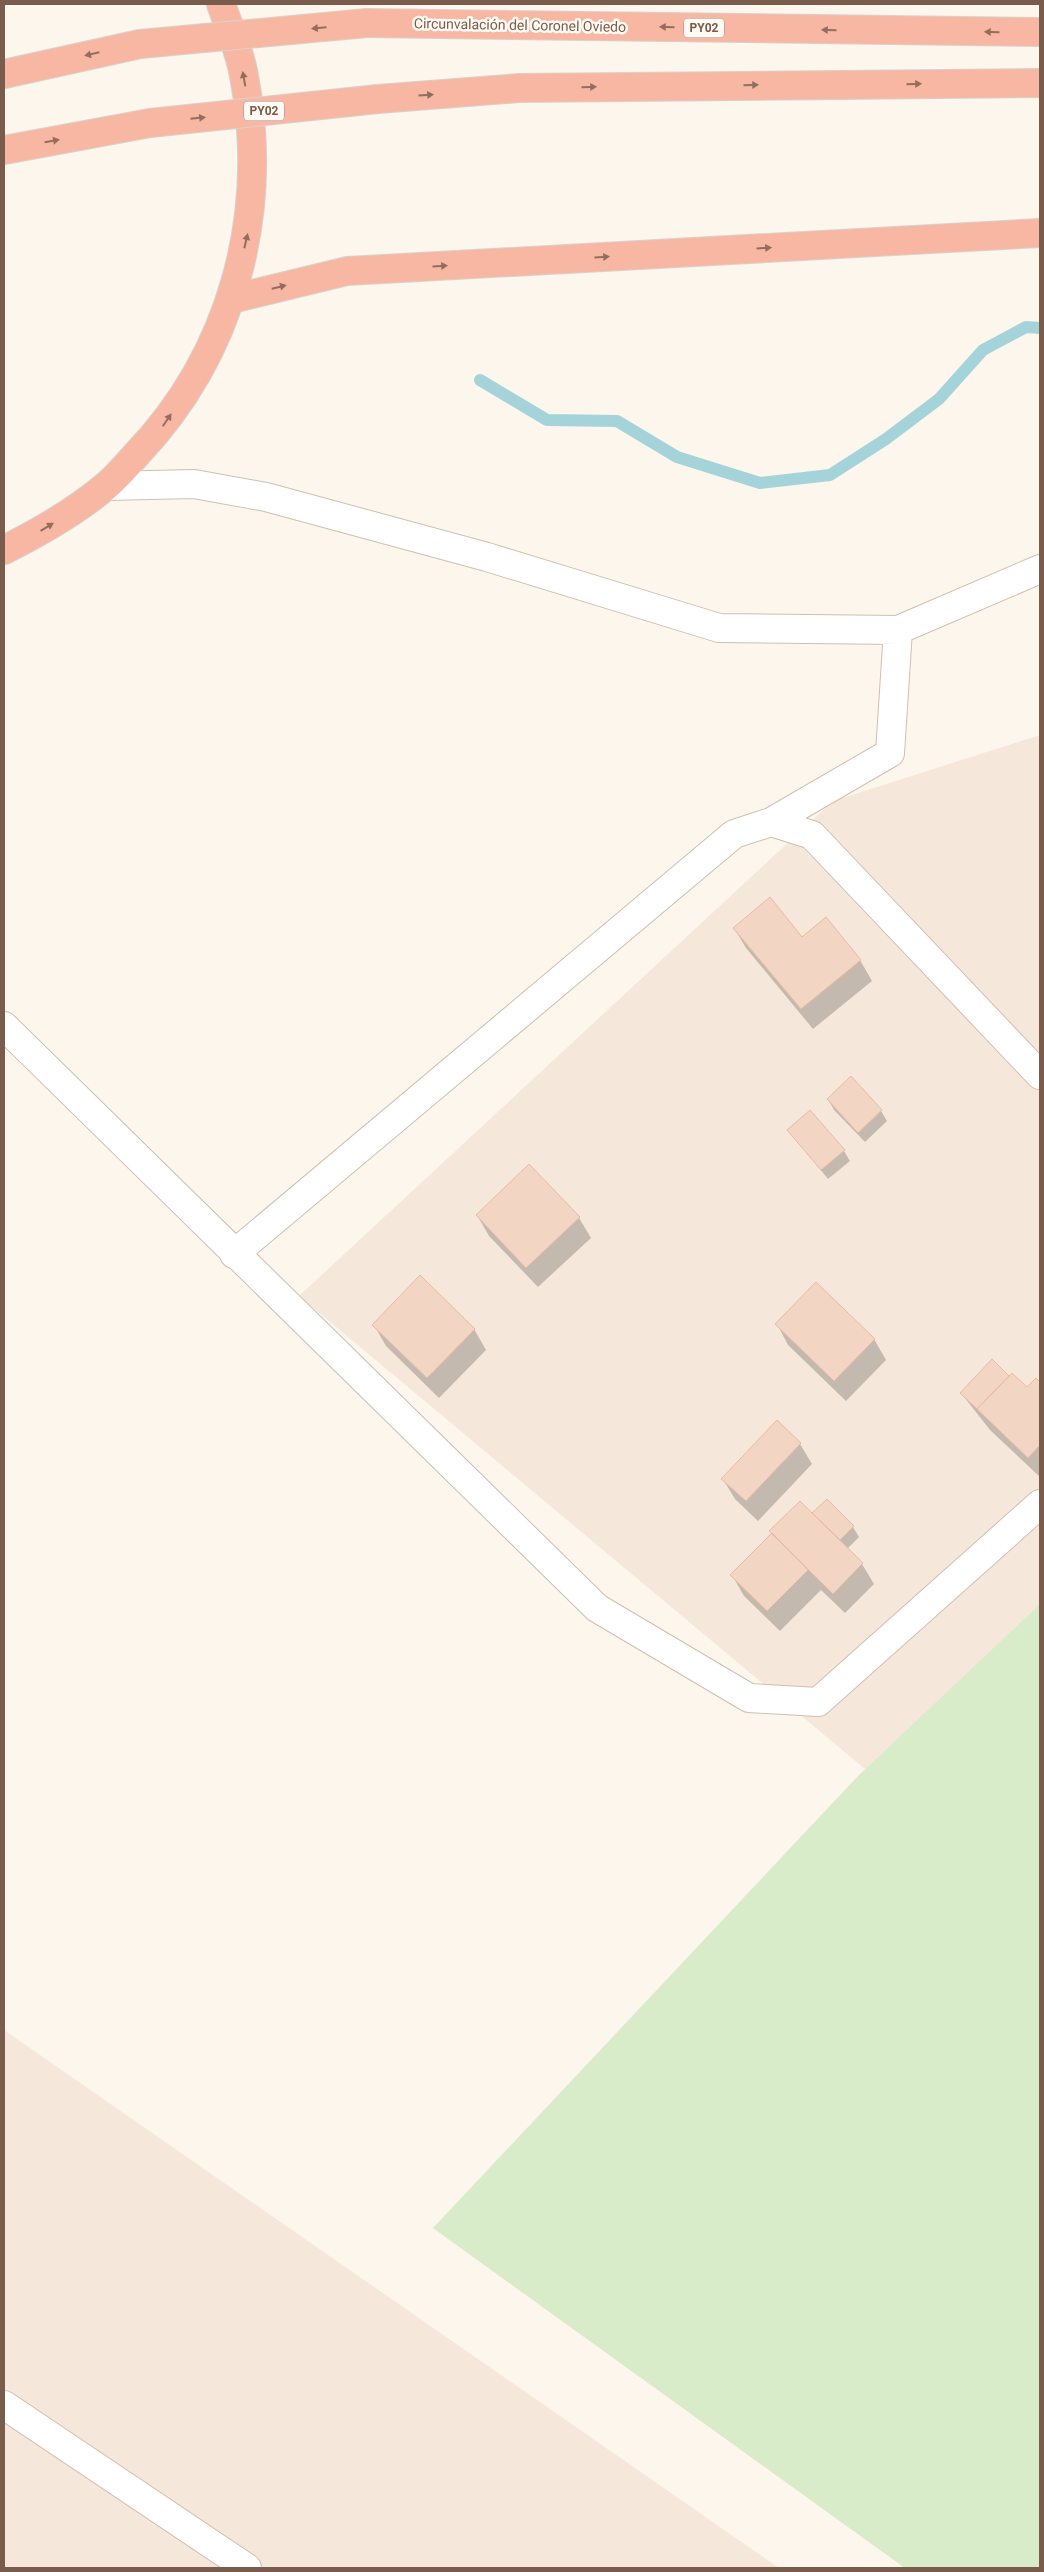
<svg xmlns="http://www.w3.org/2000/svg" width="1044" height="2572" font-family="Roboto,sans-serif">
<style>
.residential{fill:#f5e8da}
.green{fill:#d8ecc9}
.shadow{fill:#0003}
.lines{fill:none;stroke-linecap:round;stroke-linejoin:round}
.stream{stroke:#a5d3da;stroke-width:12}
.building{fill:#f3d5c3;stroke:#e6bba3}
.minor-casing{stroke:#d1beb0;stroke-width:30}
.highway-casing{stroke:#dad1cd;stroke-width:30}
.minor{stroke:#fff;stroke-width:28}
.highway{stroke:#f7b7a3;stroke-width:28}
.highway-bridge-casing{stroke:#dad1cd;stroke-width:30;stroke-linecap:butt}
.highway-bridge{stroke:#f7b7a3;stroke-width:28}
.oneway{fill:#936e5e}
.labels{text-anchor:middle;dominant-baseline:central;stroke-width:5;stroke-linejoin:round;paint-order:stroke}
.shield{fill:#fffaf3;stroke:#a28b7f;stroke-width:1}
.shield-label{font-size:12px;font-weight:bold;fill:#7a5c4d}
.street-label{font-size:14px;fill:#7a5c4d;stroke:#fffaf3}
</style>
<rect width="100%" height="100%" fill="#fdf6ec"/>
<path class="residential" d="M 1040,735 L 1040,2568 L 905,2568 L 433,2228 L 883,1784 L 299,1296 L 833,801 Z
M 4,2030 L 779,2568 L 4,2568 Z"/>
<path class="green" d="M 1040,1604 L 1040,2568 L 905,2568 L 433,2228 L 858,1776 Z"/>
<path class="shadow" d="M 734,928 L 802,938 L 860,960 L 872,981 L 813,1029 L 746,948 Z
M 851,1078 L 881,1111 L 887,1121 L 865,1142 L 834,1110 L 828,1099 Z
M 788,1130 L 844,1151 L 850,1161 L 828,1179 Z
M 477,1215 L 579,1218 L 591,1238 L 538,1287 L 489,1236 Z
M 777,1324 L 874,1339 L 886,1360 L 846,1401 L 788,1345 Z
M 374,1325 L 474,1329 L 486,1350 L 439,1398 L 386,1346 Z
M 992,1361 L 1009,1377 L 1027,1389 L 1036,1380 L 1040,1384 L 1040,1477 L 990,1430 L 961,1393 Z
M 800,1444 L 812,1464 L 758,1521 L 735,1499 L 723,1479 Z
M 827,1501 L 853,1527 L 859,1537 L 847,1549 L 862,1564 L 874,1584 L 845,1613 L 821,1590 L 780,1631 L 744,1596 L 732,1575 L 800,1502 L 813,1515 Z"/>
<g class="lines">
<path class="stream" d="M 480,380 L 547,420 L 617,421 L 677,457 L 760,483 L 830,475 L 886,439 L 939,399 L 983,350 L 1026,327 L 1040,328"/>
</g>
<path class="building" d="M 770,897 L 802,937 L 826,917 L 861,960 L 801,1009 L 733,928 Z
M 851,1076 L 882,1110 L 858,1133 L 827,1099 Z
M 810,1110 L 845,1150 L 821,1170 L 787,1130 Z
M 529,1164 L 580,1217 L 526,1268 L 476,1215 Z
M 420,1275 L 475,1329 L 427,1378 L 372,1325 Z
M 816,1282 L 875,1339 L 834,1381 L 775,1324 Z
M 992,1359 L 1009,1376 L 977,1409 L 960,1393 Z
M 1012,1373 L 1027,1387 L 1036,1378 L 1040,1382 L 1040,1445 L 1028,1458 L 977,1409 Z
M 777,1420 L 801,1443 L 746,1501 L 721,1479 Z
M 827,1499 L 854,1526 L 840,1540 L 812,1513 Z
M 800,1501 L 863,1563 L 833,1594 L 769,1531 Z
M 772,1533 L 808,1570 L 767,1611 L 730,1575 Z"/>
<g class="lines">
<g class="minor-casing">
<path id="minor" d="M 107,486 L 194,484 L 266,497 L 487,557 L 719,628 L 898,630 L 890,753 L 771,822 L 734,834 L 234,1254
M 898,630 L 1040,569
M 771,822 L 812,835 L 1040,1075
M 4,1026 L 597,1608 L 749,1698 L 818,1702 L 1040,1504
M 4,2405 L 247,2568"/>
</g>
<g class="highway-casing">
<path id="highway" d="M 367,23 L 1040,32
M 4,74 L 140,44
M 378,99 L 519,88 L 1040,83
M 4,150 L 150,123
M 232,299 L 347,271 L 1040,233
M 4,550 C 40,532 75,512 106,486 C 117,477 126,466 135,456 C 233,354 270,214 244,76 C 240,52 229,27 221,4"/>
</g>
<use href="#minor" class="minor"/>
<use href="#highway" class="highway"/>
<g class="highway-bridge-casing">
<path id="highway-bridge" d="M 140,44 L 367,23
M 150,123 L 378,99"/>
</g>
<use href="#highway-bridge" class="highway-bridge"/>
</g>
<defs><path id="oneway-solid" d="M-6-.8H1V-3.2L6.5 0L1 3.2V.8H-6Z" transform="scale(1.25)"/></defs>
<g class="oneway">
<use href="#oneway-solid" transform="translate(667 27) rotate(-179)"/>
<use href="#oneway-solid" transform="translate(319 28) rotate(175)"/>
<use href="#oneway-solid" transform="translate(829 30) rotate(-179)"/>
<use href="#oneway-solid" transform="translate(992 32) rotate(-179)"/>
<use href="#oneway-solid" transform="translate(92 54) rotate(167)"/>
<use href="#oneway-solid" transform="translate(244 79) rotate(-100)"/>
<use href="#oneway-solid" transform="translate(914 84) rotate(-1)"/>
<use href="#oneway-solid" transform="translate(751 85) rotate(-1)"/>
<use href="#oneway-solid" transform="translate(589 87) rotate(-1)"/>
<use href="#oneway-solid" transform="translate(426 95) rotate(-4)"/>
<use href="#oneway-solid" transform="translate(198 118) rotate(-6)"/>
<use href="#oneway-solid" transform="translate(52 141) rotate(-10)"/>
<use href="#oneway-solid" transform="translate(246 241) rotate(-77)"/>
<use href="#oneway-solid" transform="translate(764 248) rotate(-3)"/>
<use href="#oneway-solid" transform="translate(602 257) rotate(-3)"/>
<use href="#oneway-solid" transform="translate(440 266) rotate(-3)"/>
<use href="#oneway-solid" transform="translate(279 287) rotate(-14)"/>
<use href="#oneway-solid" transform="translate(167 420) rotate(-56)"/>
<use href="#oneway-solid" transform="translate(47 527) rotate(-31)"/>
</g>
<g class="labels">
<g class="shield">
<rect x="684" y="18.5" width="40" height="19" rx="4"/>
<rect x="244" y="101.5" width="40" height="19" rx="4"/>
</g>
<g class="shield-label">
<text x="704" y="28">PY02</text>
<text x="264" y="111">PY02</text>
</g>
<g class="street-label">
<text transform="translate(520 25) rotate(1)">Circunvalación del Coronel Oviedo</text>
</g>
</g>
<rect width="1044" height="2572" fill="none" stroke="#7a5c4d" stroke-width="10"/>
</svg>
